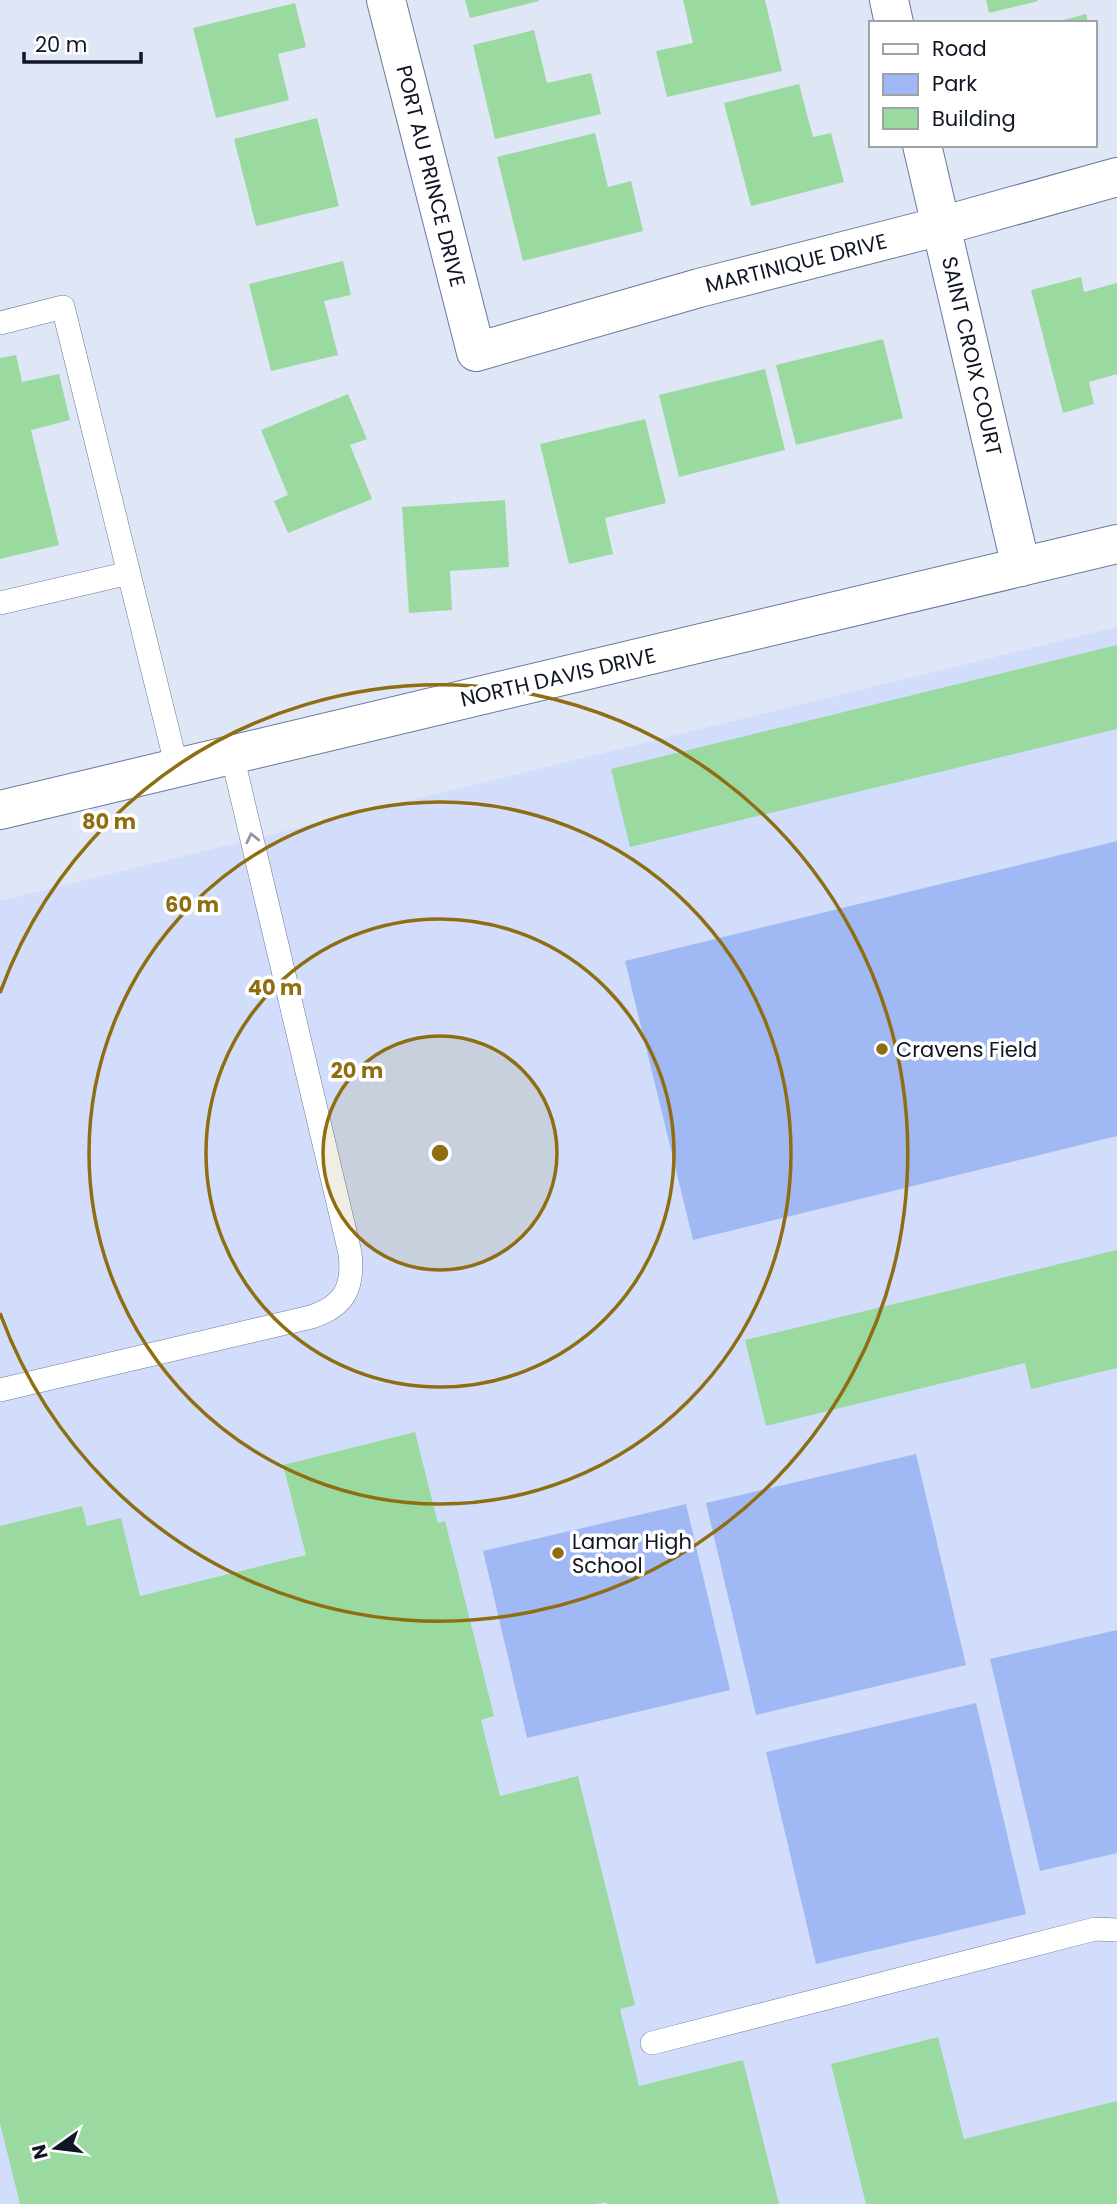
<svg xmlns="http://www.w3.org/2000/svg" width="1117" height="2204" font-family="Poppins,sans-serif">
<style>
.built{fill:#d1ddfa}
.green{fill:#a0b9f5}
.building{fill:#9adaa0}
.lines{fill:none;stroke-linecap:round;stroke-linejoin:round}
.service-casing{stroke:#69789d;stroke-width:24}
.minor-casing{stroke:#69789d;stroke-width:40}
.tertiary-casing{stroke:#69789d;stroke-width:40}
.service{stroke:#fff;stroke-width:23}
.minor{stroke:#fff;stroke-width:38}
.tertiary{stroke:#fff;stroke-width:38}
.oneway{stroke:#93969c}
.ring{fill:none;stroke:#8f6e12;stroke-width:3.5}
.poi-dot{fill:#8f6e12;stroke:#fff;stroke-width:2.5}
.labels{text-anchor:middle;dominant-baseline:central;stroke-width:7;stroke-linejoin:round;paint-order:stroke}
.street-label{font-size:21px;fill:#101624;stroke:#fff}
.poi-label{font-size:21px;fill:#101624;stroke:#fff;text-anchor:start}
.centre{fill:#8f6e12;stroke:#fff;stroke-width:3.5}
.ring-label{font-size:21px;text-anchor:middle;font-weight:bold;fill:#8f6e12;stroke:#fff;stroke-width:7;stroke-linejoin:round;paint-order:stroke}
</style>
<rect width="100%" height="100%" fill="#dfe7f7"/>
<path class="built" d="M 1117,627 L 1117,2204 L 0,2204 L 0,901 Z"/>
<path class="green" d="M 1117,841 L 1117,1136 L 693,1240 L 625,961 Z
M 916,1454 L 966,1665 L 756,1715 L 706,1503 Z
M 686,1504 L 730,1690 L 527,1738 L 483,1551 Z
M 1117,1630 L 1117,1853 L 1040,1871 L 990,1659 Z
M 976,1703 L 1026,1914 L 816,1964 L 766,1752 Z"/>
<path class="building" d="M 465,0 L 539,0 L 539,1 L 470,18 Z
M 683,0 L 765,0 L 782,71 L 667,97 L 656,51 L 693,43 Z
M 986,0 L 1037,0 L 1038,1 L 989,13 Z
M 295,3 L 306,47 L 278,54 L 289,100 L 216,118 L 193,28 Z
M 1086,14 L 1088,23 L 1056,23 L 1056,22 Z
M 534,30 L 547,83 L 591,73 L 601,114 L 495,139 L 473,45 Z
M 799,84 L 813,137 L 831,133 L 844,182 L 751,206 L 724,103 Z
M 317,118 L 339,206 L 256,226 L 234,139 Z
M 595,133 L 608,187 L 631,181 L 643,231 L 523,261 L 497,157 Z
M 343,261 L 351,295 L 324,301 L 338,355 L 271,371 L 249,284 Z
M 1081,277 L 1084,292 L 1117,283 L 1117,374 L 1089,382 L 1094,404 L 1063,413 L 1031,290 Z
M 883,339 L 903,418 L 796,445 L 776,365 Z
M 16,355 L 22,382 L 59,374 L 70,420 L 31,430 L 59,545 L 0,559 L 0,358 Z
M 765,369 L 785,450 L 679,477 L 659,395 Z
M 348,394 L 367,439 L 350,445 L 372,499 L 288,533 L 274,501 L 288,495 L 261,430 Z
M 645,419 L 666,503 L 605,518 L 613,554 L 569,564 L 540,444 Z
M 505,500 L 509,567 L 450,571 L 452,610 L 409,613 L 402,507 Z
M 1117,645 L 1117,729 L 630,847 L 611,769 Z
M 1117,1250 L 1117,1368 L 1031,1389 L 1025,1363 L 766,1426 L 745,1340 Z
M 415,1432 L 438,1523 L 445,1521 L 494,1716 L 481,1720 L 500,1796 L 578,1776 L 635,2005 L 620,2009 L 639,2086 L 743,2060 L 779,2204 L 607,2204 L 606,2202 L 596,2204 L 20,2204 L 0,2123 L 0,1526 L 82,1506 L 87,1526 L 121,1518 L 140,1596 L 306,1555 L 283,1465 Z
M 938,2037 L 964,2139 L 1117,2101 L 1117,2204 L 866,2204 L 831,2064 Z"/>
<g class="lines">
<g class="service-casing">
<path id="service" d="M 0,323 L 63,307 L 177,768
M 0,603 L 129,573
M 0,1390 L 311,1317 C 345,1306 354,1287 350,1253 L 232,755
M 652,2043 L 1095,1929 L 1117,1930"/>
</g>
<g class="minor-casing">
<path id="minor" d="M 386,0 L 476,352 L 699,288 L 941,226 L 1117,177
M 889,0 L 894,23
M 922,145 L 1021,567"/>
</g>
<g class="tertiary-casing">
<path id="tertiary" d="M 0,810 L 1117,544"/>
</g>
<use href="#service" class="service"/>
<use href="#minor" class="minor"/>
<use href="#tertiary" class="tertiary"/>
</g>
<defs><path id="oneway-chevron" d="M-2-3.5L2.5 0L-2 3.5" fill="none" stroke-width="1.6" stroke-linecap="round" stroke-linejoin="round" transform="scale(1.75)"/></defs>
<use class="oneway" href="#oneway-chevron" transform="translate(252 838) rotate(-103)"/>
<circle cx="440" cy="1153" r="117" fill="#8f6e12" fill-opacity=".12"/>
<g class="ring">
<circle cx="440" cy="1153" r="117"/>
<circle cx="440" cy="1153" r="234"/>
<circle cx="440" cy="1153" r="351"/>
<path d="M0 993A468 468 0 1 1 0 1313"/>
</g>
<g class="poi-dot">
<circle cx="882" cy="1049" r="7"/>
<circle cx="558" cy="1553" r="7"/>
</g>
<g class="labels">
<g class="street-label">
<text transform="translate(431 176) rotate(76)">PORT AU PRINCE DRIVE</text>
<text transform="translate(796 263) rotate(-14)">MARTINIQUE DRIVE</text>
<text transform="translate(972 356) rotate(77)">SAINT CROIX COURT</text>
<text transform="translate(558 677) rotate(-13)">NORTH DAVIS DRIVE</text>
</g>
<g class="poi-label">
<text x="896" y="1049">Cravens Field</text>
<text x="572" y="1541">Lamar High<tspan x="572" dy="24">School</tspan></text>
</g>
</g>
<circle cx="440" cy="1153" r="10" class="centre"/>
<g class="ring-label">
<text x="109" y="829">80 m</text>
<text x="192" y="912">60 m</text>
<text x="275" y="995">40 m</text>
<text x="357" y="1078">20 m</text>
</g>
<rect x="869" y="21" width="228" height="126" fill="#ffffff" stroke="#9fa2a7" stroke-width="2"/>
<rect x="883" y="44" width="35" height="10" fill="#ffffff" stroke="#9fa2a7" stroke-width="2"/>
<text x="932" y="56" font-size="21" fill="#101624">Road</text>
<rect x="883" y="74" width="35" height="21" fill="#a0b9f5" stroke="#9fa2a7" stroke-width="2"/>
<text x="932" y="91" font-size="21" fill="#101624">Park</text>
<rect x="883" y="108" width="35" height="21" fill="#9adaa0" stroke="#9fa2a7" stroke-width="2"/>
<text x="932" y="126" font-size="21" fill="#101624">Building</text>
<g transform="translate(56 2148) rotate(256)" stroke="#ffffff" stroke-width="5" paint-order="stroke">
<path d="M0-5L12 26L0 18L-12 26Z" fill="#101624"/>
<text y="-10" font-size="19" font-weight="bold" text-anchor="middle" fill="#101624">N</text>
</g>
<path d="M24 52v10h117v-10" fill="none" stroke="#101624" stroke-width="3.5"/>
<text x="35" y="52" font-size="21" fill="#101624" stroke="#ffffff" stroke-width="5" paint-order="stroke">20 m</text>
</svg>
